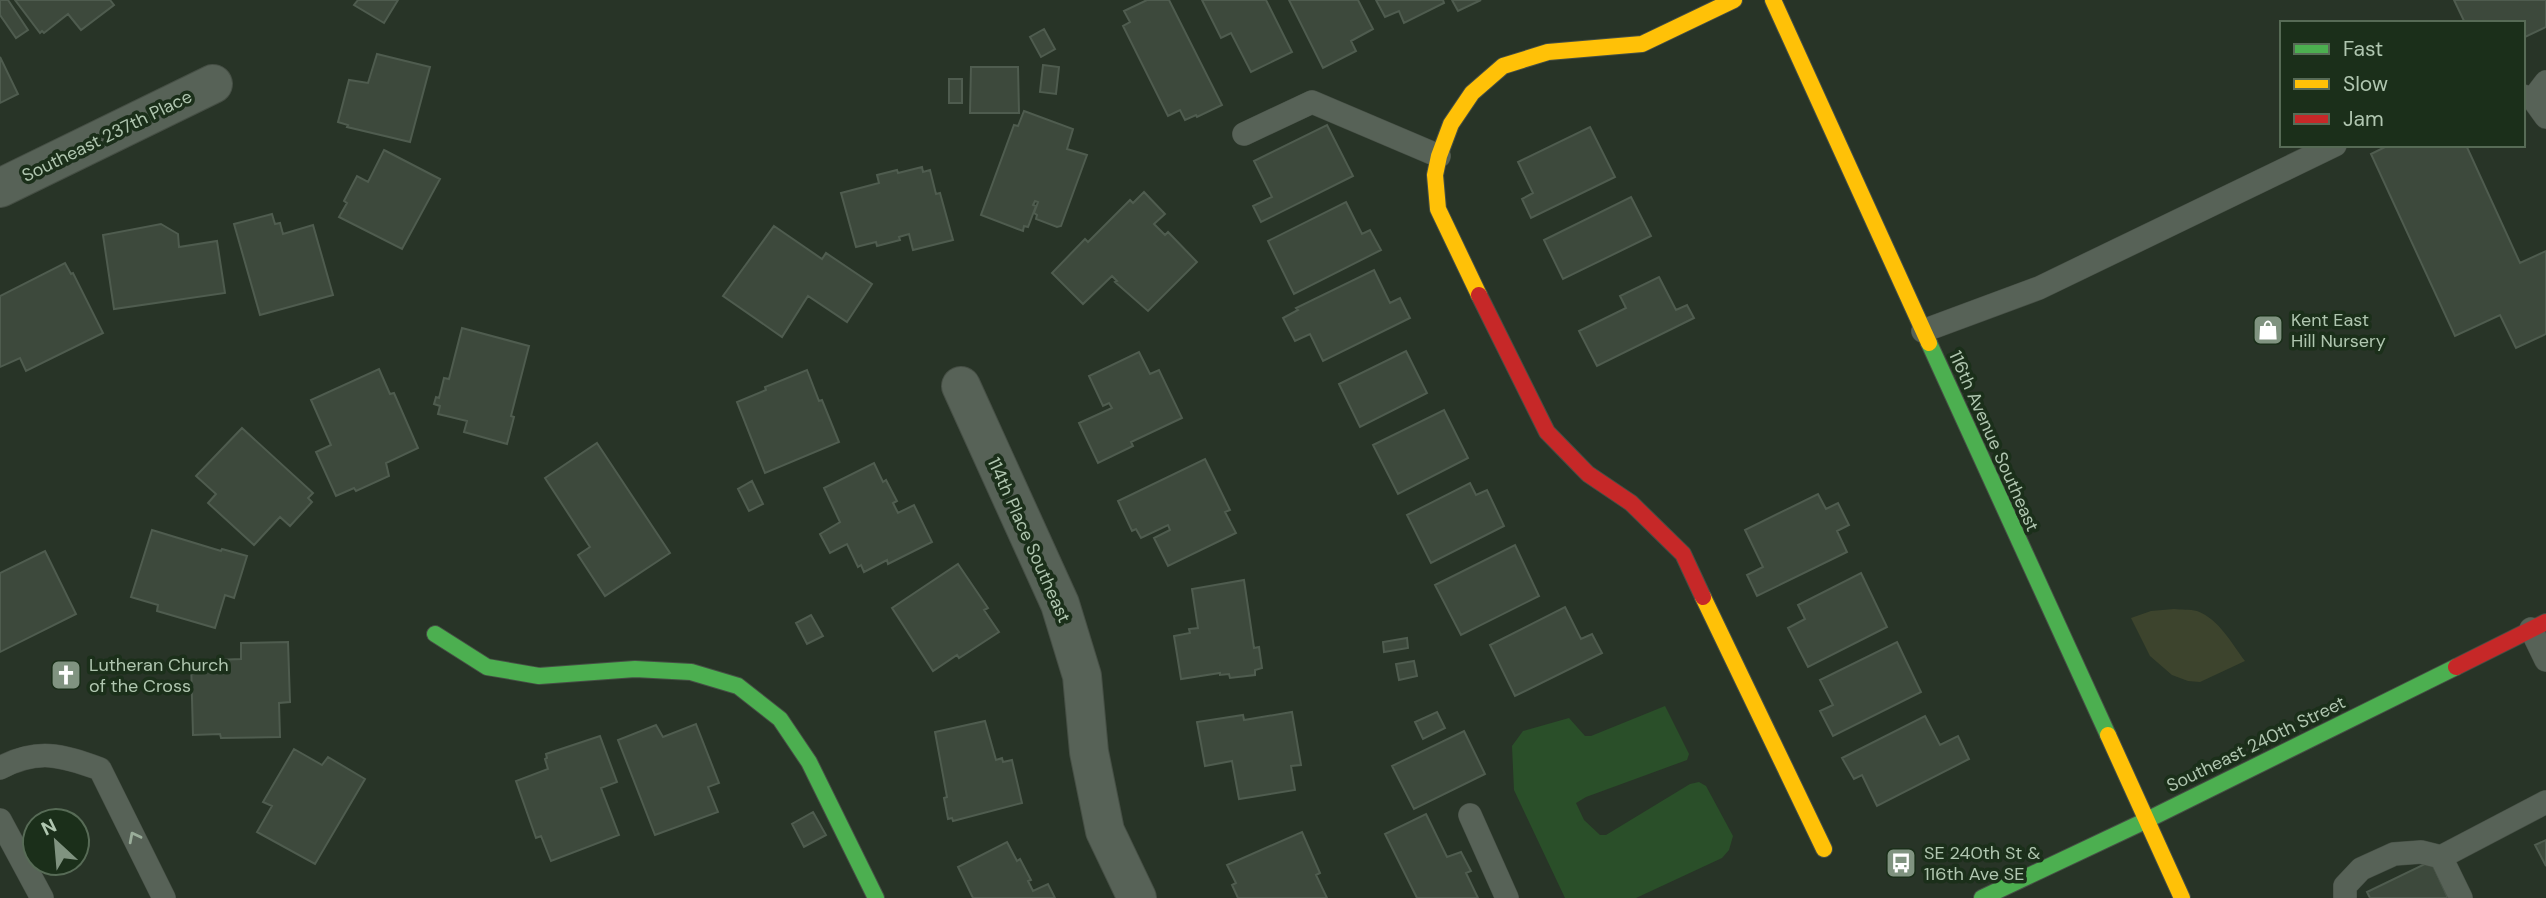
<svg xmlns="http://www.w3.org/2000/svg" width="2546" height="898" font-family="'DM Sans',sans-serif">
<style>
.green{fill:#3d442d}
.water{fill:#2a4f29}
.building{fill:#3d493c;stroke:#4f5c4f;stroke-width:2}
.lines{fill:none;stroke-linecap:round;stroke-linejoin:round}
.lane-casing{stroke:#464f45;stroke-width:24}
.street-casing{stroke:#464f45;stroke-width:40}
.fast-casing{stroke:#464f45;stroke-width:18}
.slow-casing{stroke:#464f45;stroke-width:18}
.jam-casing{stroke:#464f45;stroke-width:18}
.lane{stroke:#576257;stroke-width:23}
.street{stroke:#576257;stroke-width:38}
.fast{stroke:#4caf50;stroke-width:16}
.slow{stroke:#ffc107;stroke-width:16}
.jam{stroke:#c62828;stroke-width:16}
.oneway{stroke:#9aad9a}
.labels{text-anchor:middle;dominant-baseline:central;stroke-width:7;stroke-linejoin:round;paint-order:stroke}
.street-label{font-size:18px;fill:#b0c6b0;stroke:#1b2f1a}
.poi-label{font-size:18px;fill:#b0c6b0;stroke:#1b2f1a;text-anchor:start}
</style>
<rect width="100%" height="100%" fill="#283427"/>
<path class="green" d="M 2174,609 C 2181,610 2190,609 2197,611 C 2219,619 2232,644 2245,661 L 2200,682 L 2188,681 L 2172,675 L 2150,656 L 2131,618 L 2151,611 Z"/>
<path class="water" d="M 1665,706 L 1689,754 L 1687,760 L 1586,797 L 1576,803 L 1584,820 L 1600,835 L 1606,835 L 1690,784 L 1699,782 L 1706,786 L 1733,836 L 1729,850 L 1722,858 L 1636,898 L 1565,898 L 1514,790 L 1512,746 L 1523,731 L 1569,718 L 1585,736 L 1591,736 Z"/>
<path class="building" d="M 0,0 L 8,0 L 28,30 L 16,38 L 0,15 Z
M 15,0 L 110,0 L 114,5 L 81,30 L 68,14 L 44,33 L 42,31 L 40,33 Z
M 358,0 L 398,0 L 384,23 L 354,5 Z
M 1147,0 L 1169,0 L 1222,105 L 1197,117 L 1196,115 L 1185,120 L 1180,110 L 1168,116 L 1123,26 L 1130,22 L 1124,11 Z
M 1202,0 L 1266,0 L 1292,52 L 1251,72 L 1231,33 L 1221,38 Z
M 1289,0 L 1358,0 L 1373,29 L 1351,41 L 1356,51 L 1323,68 Z
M 1376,0 L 1443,0 L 1444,3 L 1404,23 L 1399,11 L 1385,17 Z
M 1452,0 L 1481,0 L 1458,11 Z
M 2454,0 L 2546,0 L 2546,27 L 2523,38 L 2523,23 L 2465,23 Z
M 1044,29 L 1055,49 L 1041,57 L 1030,37 Z
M 377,54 L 430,67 L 410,142 L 347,127 L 348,125 L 338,122 L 349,80 L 368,83 Z
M 0,57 L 18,94 L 0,103 Z
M 1043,65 L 1059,67 L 1056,94 L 1040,92 Z
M 971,67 L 1018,67 L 1019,113 L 970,113 Z
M 949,79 L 962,79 L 962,103 L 949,103 Z
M 1024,111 L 1073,129 L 1067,149 L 1087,155 L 1061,226 L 1057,227 L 1036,219 L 1037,215 L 1034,213 L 1038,202 L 1035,201 L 1033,205 L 1036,206 L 1028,227 L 1024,226 L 1023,231 L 981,215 L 1014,125 L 1018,126 Z
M 1327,125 L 1353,176 L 1261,222 L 1253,206 L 1272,197 L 1254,161 Z
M 1590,127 L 1615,177 L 1531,218 L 1522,199 L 1533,193 L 1518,162 Z
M 2389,145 L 2466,145 L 2520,263 L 2546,251 L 2546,334 L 2516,348 L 2500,315 L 2455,336 L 2371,154 Z
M 384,150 L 440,179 L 402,249 L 339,217 L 347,203 L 344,201 L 357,176 L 368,182 Z
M 922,167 L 923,172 L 930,170 L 936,194 L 940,193 L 953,240 L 913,250 L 909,234 L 899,237 L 900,240 L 877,246 L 876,242 L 856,247 L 841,193 L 879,183 L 877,175 L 897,170 L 898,173 Z
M 1144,192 L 1165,214 L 1154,224 L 1165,235 L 1168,232 L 1197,262 L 1148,311 L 1115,282 L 1117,281 L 1112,276 L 1083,304 L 1052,273 L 1085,239 L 1088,242 L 1130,200 L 1133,203 Z
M 1631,197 L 1651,236 L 1563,279 L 1544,240 Z
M 1346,202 L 1362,234 L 1370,230 L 1381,250 L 1294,294 L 1268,241 Z
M 272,214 L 275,224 L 280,223 L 283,234 L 313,225 L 333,295 L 260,315 L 234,224 Z
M 161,224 L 178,234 L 179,247 L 217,241 L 225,293 L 114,309 L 103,235 Z
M 774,226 L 822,259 L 826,253 L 872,284 L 847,322 L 808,296 L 782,337 L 723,296 Z
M 65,263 L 71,274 L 73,273 L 103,333 L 26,371 L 20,358 L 0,367 L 0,296 Z
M 1374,270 L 1390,303 L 1400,298 L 1410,318 L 1323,361 L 1310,334 L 1295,341 L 1283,318 L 1298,310 L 1296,308 Z
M 1659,277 L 1676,310 L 1687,305 L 1694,318 L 1597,366 L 1579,331 L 1626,308 L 1620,296 Z
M 462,328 L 529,346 L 511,416 L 514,417 L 507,444 L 464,432 L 467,421 L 438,414 L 440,406 L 434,404 L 436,397 L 439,398 L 444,378 L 449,379 Z
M 1406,351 L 1427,393 L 1360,427 L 1339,384 Z
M 1139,352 L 1150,374 L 1159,370 L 1182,418 L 1131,442 L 1133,446 L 1098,463 L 1079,423 L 1112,408 L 1109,403 L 1103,406 L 1089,376 Z
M 379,369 L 390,394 L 394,393 L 418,448 L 386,463 L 389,476 L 356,491 L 354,488 L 336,496 L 316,452 L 331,445 L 311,400 Z
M 807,370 L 819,401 L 822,400 L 839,442 L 765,473 L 737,402 L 766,390 L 765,387 Z
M 1444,410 L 1468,458 L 1398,494 L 1373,445 Z
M 242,428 L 313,493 L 308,498 L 312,502 L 290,526 L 280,517 L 254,545 L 208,503 L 216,494 L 196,476 Z
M 597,443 L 670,553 L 605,596 L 578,555 L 590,547 L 545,478 Z
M 1205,459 L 1230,510 L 1225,512 L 1236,533 L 1168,566 L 1154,538 L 1170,530 L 1168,525 L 1141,538 L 1136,529 L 1132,531 L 1118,501 Z
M 874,463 L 883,482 L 886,480 L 897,501 L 893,503 L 898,513 L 914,505 L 932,542 L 888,564 L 887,560 L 864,572 L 861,565 L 858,567 L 847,544 L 830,553 L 820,534 L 840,522 L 824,488 Z
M 752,481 L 763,504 L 749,511 L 738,489 Z
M 1470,483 L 1476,495 L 1487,490 L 1504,526 L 1431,563 L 1407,515 Z
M 1818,494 L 1826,509 L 1838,503 L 1849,525 L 1837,531 L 1847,552 L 1757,596 L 1747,575 L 1763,567 L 1745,530 Z
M 152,530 L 221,551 L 222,549 L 247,556 L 234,598 L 225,595 L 215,628 L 157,611 L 158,605 L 131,597 Z
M 1515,545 L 1539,596 L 1461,635 L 1435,585 Z
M 45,551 L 76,614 L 0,652 L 0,573 Z
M 958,564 L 988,608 L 984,610 L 999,632 L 959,658 L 957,655 L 933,671 L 892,608 Z
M 1861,573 L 1887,627 L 1808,667 L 1788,628 L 1805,619 L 1798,605 Z
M 1244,580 L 1254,648 L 1259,647 L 1262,668 L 1255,670 L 1255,675 L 1230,678 L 1229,674 L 1220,675 L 1220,673 L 1181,679 L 1174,636 L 1190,633 L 1189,629 L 1198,628 L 1192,589 Z
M 1565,607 L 1581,639 L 1592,634 L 1602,653 L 1515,696 L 1490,645 Z
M 811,615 L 823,636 L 807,644 L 796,623 Z
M 1407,638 L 1408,648 L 1384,652 L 1383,642 Z
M 288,642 L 290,702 L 279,703 L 280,737 L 221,738 L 220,734 L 193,735 L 191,661 L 241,659 L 241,643 Z
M 1897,642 L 1921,692 L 1833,736 L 1820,711 L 1833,705 L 1820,680 Z
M 1414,661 L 1417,676 L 1399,680 L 1396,664 Z
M 1292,712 L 1301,765 L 1291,766 L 1295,790 L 1239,799 L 1232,761 L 1205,766 L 1197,722 L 1243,715 L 1244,720 Z
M 1437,712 L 1445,728 L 1423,739 L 1415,722 Z
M 1925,716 L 1940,745 L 1958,736 L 1969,759 L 1877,806 L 1862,775 L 1854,779 L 1842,758 Z
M 985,721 L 996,760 L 1002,758 L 1003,762 L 1012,760 L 1022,803 L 953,821 L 952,818 L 948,819 L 944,798 L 947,797 L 935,732 Z
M 696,724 L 719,783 L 708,787 L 718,812 L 655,835 L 618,740 L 656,725 L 663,737 Z
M 1464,731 L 1485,774 L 1414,809 L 1392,766 Z
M 600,736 L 617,782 L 601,788 L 619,835 L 551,861 L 541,836 L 536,838 L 516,781 L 548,769 L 545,759 L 547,758 L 546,754 Z
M 294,749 L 322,765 L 328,757 L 365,779 L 315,864 L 257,832 L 272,806 L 263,802 Z
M 813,812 L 826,835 L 804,847 L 792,824 Z
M 1426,814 L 1447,857 L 1461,852 L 1471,871 L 1466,873 L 1478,898 L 1417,898 L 1385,834 Z
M 1302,832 L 1320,873 L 1316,875 L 1327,898 L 1238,898 L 1232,885 L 1236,883 L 1227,865 Z
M 2546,840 L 2546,866 L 2535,845 Z
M 1007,842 L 1017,861 L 1020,859 L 1031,880 L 1028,881 L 1033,891 L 1048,884 L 1055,898 L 973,898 L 958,867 Z
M 2431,861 L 2448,898 L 2370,898 L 2367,892 Z"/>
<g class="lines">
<g class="lane-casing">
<path id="lane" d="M 2523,96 L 2533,99 L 2546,117
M 2533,99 L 2546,82
M 1244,134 L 1312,102 L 1439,156
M 1923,331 L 2039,288 L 2335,145
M 2531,629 L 2546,660
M 0,768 C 38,748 61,755 100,769 L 164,898
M 1470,815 L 1507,898
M 0,820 L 42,898
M 2345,898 L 2345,886 L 2361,869 L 2394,854 L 2421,852 L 2441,857
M 2461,898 L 2441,857 L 2546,802"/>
</g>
<g class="street-casing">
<path id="street" d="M 0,188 L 213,84
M 961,386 L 1060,604 L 1082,676 L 1089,752 L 1105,831 L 1137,898"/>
</g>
<g class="fast-casing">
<path id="fast" d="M 1929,343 L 2108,735
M 435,634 L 487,667 L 539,676 L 635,669 L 691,672 L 738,686 L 780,719 L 809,762 L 876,898
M 1982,898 L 2145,821 L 2456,667"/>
</g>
<g class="slow-casing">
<path id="slow" d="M 1773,0 L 1929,343
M 1479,295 L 1438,209 L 1435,175 L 1439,156 L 1451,124 L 1472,93 L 1503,66 L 1548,52 L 1642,44 L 1734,0
M 1703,597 L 1824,849
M 2108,735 L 2182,898"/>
</g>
<g class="jam-casing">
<path id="jam" d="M 1479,295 L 1547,432 L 1588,474 L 1631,503 L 1683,554 L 1703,597
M 2456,667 L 2546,622"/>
</g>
<use href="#lane" class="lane"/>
<use href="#street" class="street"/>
<use href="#fast" class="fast"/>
<use href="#slow" class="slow"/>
<use href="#jam" class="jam"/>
</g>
<defs><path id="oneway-chevron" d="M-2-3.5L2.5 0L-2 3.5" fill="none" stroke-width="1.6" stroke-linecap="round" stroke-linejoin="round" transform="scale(1.75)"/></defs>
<use class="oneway" href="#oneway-chevron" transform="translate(134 837) rotate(-117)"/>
<defs>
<g id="shop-square" transform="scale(1.575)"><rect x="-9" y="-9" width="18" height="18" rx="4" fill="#809380" stroke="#1b2f1a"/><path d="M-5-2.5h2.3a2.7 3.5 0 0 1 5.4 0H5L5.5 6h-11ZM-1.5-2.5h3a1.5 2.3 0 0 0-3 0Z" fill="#fff"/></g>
<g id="church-square" transform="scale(1.575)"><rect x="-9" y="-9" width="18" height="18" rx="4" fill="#809380" stroke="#1b2f1a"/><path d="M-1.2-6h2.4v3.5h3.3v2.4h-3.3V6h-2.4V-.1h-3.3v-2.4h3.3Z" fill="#fff"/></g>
<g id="bus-square" transform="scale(1.575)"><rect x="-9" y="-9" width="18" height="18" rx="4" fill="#809380" stroke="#1b2f1a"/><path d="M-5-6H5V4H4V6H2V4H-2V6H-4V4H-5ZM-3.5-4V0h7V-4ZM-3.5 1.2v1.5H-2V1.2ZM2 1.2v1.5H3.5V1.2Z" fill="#fff"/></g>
</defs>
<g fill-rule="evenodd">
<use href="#shop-square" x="2268" y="330"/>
<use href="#church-square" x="66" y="675"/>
<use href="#bus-square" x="1901" y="863"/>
</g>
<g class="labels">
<g class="street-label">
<text transform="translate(107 136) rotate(-26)">Southeast 237th Place</text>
<text transform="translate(1994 441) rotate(66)">116th Avenue Southeast</text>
<text transform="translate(1029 540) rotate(66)">114th Place Southeast</text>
<text transform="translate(2256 744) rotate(-26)">Southeast 240th Street</text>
</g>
<g class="poi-label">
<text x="2291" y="320">Kent East<tspan x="2291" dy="21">Hill Nursery</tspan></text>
<text x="89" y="665">Lutheran Church<tspan x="89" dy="21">of the Cross</tspan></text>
<text x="1924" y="853">SE 240th St &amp;<tspan x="1924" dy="21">116th Ave SE</tspan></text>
</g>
</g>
<rect x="2280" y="21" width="245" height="126" fill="#1b2f1a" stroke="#576b56" stroke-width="2"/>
<rect x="2294" y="44" width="35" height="10" fill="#4caf50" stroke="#576b56" stroke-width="2"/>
<text x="2343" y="56" font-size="21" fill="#b0c6b0">Fast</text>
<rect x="2294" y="79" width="35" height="10" fill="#ffc107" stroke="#576b56" stroke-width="2"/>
<text x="2343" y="91" font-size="21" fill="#b0c6b0">Slow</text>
<rect x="2294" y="114" width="35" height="10" fill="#c62828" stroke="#576b56" stroke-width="2"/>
<text x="2343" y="126" font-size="21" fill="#b0c6b0">Jam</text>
<g transform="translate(56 842) rotate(334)"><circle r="33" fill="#1b2f1a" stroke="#576b56" stroke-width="2"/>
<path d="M0-5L12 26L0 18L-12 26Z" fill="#809380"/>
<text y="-10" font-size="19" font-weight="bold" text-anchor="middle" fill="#b0c6b0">N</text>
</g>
</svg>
